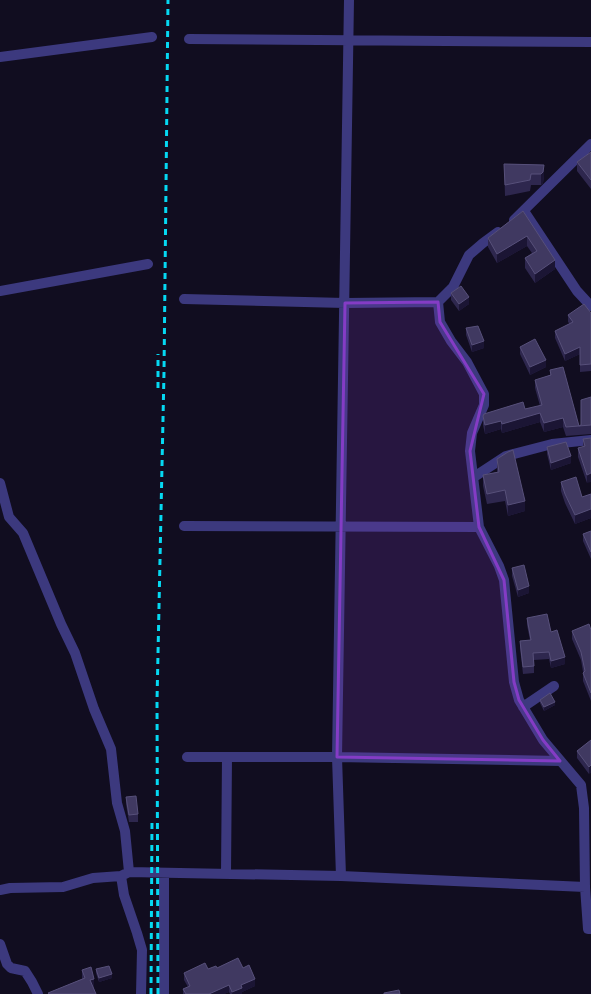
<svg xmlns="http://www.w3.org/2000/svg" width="591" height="994" font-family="'Varela Round',sans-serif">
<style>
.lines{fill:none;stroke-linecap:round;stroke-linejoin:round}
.minor{stroke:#3c397e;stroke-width:10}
.rail{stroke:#05d9f2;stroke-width:3;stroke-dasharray:6 5;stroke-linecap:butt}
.wall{fill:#2e274e}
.shaded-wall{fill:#1b1534}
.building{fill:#403961;stroke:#57507a}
.marked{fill:#843cc5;fill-opacity:0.2;stroke:#843cc5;stroke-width:3;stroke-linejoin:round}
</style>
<rect width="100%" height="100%" fill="#110d20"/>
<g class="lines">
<path class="minor" d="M 189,39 L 591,42
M 0,57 L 152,37
M 524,211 L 577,291 L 591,306
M 514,220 L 591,144
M 0,291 L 148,264
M 184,299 L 345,303 L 438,302 L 453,287 L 469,255 L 483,243 L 498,232
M 438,302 L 440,322 L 451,341 L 467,362 L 484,394 L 484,405 L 472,433 L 470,451 L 479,527 L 499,566 L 504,580 L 514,682 L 519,700 L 543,740 L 581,785 L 584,808 L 585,887 L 588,929 L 591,929
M 474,477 L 506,456 L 552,444 L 591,440
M 0,483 L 9,517 L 23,533 L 61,624 L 75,653 L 94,709 L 111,749 L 117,803 L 125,831 L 129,872
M 184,526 L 479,527
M 523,707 L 554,686
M 187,757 L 337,757 L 560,761
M 226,874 L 227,757
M 121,876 L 124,895 L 137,933 L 142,950 L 141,994
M 341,876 L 337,757 L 349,0
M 0,890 L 10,888 L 63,887 L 93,878 L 121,876 L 129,872 L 341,876 L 585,887
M 0,944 L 7,964 L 11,968 L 25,971 L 32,982 L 38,994
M 164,994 L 164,873"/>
<path class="rail" d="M 158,388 L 158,354
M 151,994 L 152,818
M 158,994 L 157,701 L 164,372 L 168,0"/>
</g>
<path class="wall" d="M 591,152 L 591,189 L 577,171 L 577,162 Z
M 504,164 L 544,165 L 544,176 L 543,183 L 541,185 L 531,185 L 530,191 L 505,196 Z
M 523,211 L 555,269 L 535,283 L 525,268 L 525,258 L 532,253 L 527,246 L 497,263 L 488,247 L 488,238 Z
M 451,293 L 469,304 L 459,311 L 451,300 Z
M 591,313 L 591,371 L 580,372 L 580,354 L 565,361 L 555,338 L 555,331 L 570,324 L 568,322 L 568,315 Z
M 466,328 L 484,348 L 472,352 L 466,335 Z
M 520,347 L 546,367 L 530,375 L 520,354 Z
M 550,370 L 579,426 L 581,425 L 591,397 L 591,434 L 566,436 L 563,427 L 544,432 L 540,422 L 502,433 L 501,429 L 485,434 L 483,425 L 483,416 L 525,409 L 540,406 L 535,388 L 535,380 L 550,375 Z
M 591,438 L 587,483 L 578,457 L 578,448 L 583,447 L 583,439 Z
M 547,447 L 571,463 L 551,470 L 547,454 Z
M 497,459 L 525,511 L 508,516 L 505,501 L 487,504 L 483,486 L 483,475 L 497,472 Z
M 561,482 L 582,497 L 591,494 L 591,518 L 575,524 L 565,503 L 561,491 Z
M 591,531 L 591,559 L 583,541 L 583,534 Z
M 512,568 L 529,593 L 518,597 L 512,576 Z
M 527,618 L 551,632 L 565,664 L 551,668 L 549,659 L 534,660 L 534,673 L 523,674 L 520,648 L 520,641 L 530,640 L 527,625 Z
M 591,630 L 591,701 L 583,681 L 583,672 L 581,660 L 572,639 L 572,631 Z
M 540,700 L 555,705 L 544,711 L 540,703 Z
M 591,740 L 589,774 L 577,758 L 577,751 Z
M 126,797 L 138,814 L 138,822 L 129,822 L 126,804 Z
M 217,968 L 243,968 L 255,986 L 242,992 L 242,994 L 230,994 L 229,992 L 224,994 L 183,994 L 183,989 L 188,987 L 184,980 L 184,973 Z
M 96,969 L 112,978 L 99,982 L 96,973 Z
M 82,970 L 94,989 L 96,994 L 48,994 L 48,993 L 82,979 Z"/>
<path class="shaded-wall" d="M 544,165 L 544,176 L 543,183 L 541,185 L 541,174 Z
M 527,236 L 527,246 L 497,263 L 497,254 Z
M 555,260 L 555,269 L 535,283 L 535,274 Z
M 469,297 L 469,304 L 459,311 L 459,304 Z
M 484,341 L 484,348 L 472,352 L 472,345 Z
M 580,347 L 580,354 L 565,361 L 565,354 Z
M 546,360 L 546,367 L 530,375 L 530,367 Z
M 540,413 L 540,422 L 502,433 L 502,424 Z
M 563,418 L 563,427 L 544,432 L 544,423 Z
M 501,421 L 501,429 L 485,434 L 485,425 Z
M 571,456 L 571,463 L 551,470 L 551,463 Z
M 591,473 L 591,482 L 587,483 L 587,475 Z
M 525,501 L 525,511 L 508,516 L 508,505 Z
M 591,509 L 591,518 L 575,524 L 575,515 Z
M 529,586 L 529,593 L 518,597 L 518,590 Z
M 565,657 L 565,664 L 551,668 L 551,661 Z
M 555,702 L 555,705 L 544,711 L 544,707 Z
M 591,765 L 591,773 L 589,774 L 589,767 Z
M 112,974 L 112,978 L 99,982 L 99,978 Z
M 94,979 L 94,989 L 90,990 L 90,980 Z
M 255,979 L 255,986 L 242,992 L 242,994 L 232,994 L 232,992 L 241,985 Z
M 229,985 L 229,992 L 224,994 L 209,994 Z"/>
<path class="building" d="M 591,152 L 591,180 L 577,162 Z
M 504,164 L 544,165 L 543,172 L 541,174 L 531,174 L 530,180 L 505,185 Z
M 523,211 L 555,260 L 535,274 L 525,258 L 537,251 L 527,236 L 497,254 L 488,238 Z
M 461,286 L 469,297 L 459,304 L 451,293 Z
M 584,304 L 591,313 L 591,364 L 580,365 L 580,347 L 565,354 L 555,331 L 573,322 L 568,315 Z
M 478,326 L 484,341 L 472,345 L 466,328 Z
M 535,339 L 546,360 L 530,367 L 520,347 Z
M 563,367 L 579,426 L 581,425 L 581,400 L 591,397 L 591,425 L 566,427 L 563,418 L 544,423 L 540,413 L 502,424 L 501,421 L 485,425 L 483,416 L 484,414 L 523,402 L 525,409 L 542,405 L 535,380 L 551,375 L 550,370 Z
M 591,438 L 591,473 L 587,475 L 578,448 L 585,446 L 583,439 Z
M 566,442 L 571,456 L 551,463 L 547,447 Z
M 513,450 L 525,501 L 508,505 L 505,490 L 487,494 L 483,475 L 499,472 L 497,459 L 508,452 Z
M 576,477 L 582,497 L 591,494 L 591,509 L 575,515 L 565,494 L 561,482 Z
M 591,531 L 591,552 L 583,534 Z
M 524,565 L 529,586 L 518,590 L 512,568 Z
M 547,614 L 551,632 L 557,630 L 565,657 L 551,661 L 549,652 L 533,653 L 534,666 L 523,667 L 520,641 L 531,640 L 527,618 Z
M 589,624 L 591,630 L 591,693 L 583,673 L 585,671 L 581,652 L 572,631 Z
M 550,693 L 555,702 L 544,707 L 540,700 Z
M 591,740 L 591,765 L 589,767 L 577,751 Z
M 136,796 L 138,814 L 129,815 L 126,797 Z
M 238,958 L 243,968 L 249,965 L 255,979 L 241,985 L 242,988 L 232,992 L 229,985 L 209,994 L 186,994 L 183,989 L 190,986 L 184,973 L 205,963 L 208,969 L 216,966 L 217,968 Z
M 109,966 L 112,974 L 99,978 L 96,969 Z
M 91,967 L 94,979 L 90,980 L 96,994 L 49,994 L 48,993 L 85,978 L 82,970 Z
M 399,990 L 400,994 L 384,994 L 384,993 Z"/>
<path class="marked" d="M 438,302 L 440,322 L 484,394 L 470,451 L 479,527 L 504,580 L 514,682 L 519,700 L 543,740 L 560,761 L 337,757 L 345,303 Z"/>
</svg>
